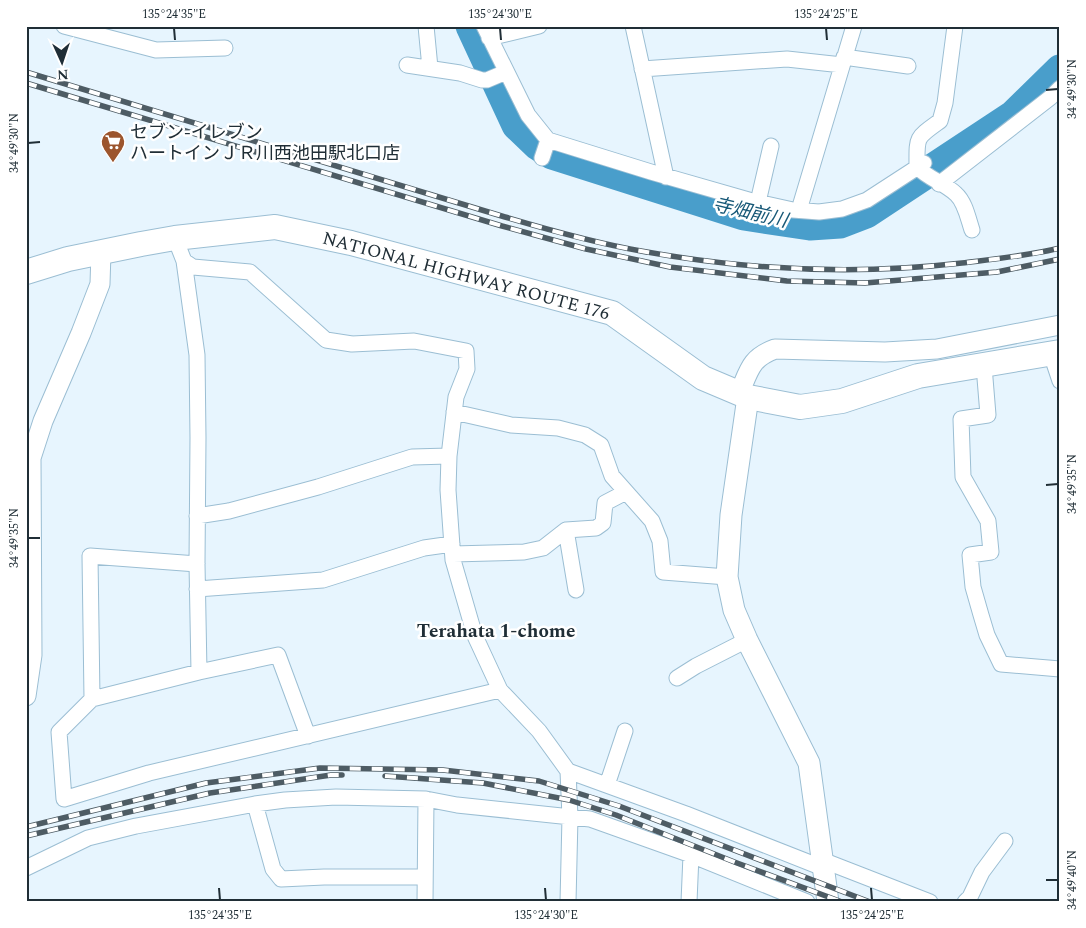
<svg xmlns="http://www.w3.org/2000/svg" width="1086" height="928" font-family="Spectral,'Noto Sans JP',serif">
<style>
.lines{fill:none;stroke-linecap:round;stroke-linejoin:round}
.river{stroke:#499ecb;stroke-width:31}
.minor-casing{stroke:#9bbed3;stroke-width:17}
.tertiary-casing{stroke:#9bbed3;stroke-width:21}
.secondary-casing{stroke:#9bbed3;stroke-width:23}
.trunk-casing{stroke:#9bbed3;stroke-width:26}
.minor{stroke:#fff;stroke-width:15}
.tertiary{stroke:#fff;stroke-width:19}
.secondary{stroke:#fff;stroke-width:21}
.trunk{stroke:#fff;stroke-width:24}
.rail-casing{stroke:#4e5c64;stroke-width:5.5}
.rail{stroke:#fff;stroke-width:4;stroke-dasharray:11;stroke-linecap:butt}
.ticks{fill:none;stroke:#202e36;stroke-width:2}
.labels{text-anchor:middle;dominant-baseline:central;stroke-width:5;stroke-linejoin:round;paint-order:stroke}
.poi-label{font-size:18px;fill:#202e36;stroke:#fff;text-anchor:start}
.street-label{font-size:18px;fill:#202e36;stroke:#fff}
.water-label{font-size:19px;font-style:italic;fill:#175877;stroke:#fff}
.neighbourhood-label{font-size:19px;font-weight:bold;fill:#202e36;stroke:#fff}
.neatline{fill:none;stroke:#202e36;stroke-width:2}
.ticks-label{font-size:12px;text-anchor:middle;fill:#202e36}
</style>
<rect width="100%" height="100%" fill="#e7f5fe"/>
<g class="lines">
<path class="river" d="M 471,26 L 517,125 L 538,145 L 552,154 L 744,215 L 810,225 L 840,223 L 866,213 L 1013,116 L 1060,70"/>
<g class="minor-casing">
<path id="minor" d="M 64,26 L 156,50 L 225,48
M 426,26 L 430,68
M 484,26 L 528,115 L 548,140 L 651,172 L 752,201 L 793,210 L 819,212 L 842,209 L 867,200 L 924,163
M 633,26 L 666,177
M 955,26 L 945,103 L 940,121 C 915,139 917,136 917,167 C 929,179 946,184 956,194 C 965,202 968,218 972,230
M 489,38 L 539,26
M 844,57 L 908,66
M 407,65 L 460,73 L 482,80 L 487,80 L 506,72
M 642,69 L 787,59 L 842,65
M 542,158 L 548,140
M 939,184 L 1051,97 L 1060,88
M 758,202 L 771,146
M 799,210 L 854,26
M 184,261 L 193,267 L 250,272 L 326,340 L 352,344 L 414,341 L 466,351 L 467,369 L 456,397 L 449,456 L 448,490 L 453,560 L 475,636 L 500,690 L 539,731 L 568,771 L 686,814 L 823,868
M 1051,354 L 1060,381
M 984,366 L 988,415 L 961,419 L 963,477 L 988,521 L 991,552 L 970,555 L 973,587 L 981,615 L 987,635 L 1001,664 L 1060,669
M 454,412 L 511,425 L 558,428 L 585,435 L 601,445 L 612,476 L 652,521 L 660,541 L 663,572 L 727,577
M 197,516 L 229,511 L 318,487 L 412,457 L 449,456
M 566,530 L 576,590
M 453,554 L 524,552 L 543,548 L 566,530 L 596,528 L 603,523 L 605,503 L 626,492
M 197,564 L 90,556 L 92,699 L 59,732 L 64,799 L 149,773 L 500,690
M 197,589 L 323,580 L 424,548 L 452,544
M 199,672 L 278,655 L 308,736
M 677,678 L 696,666 L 747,640
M 92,699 L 199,672 L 197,564 L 198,438 L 197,355 L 184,261 L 175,238
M 568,771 L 570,817 L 568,902
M 607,785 L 625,731
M 255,804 L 273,869 L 281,879 L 324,877 L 425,877
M 822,860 L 930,902
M 26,868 L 88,838 L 136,826 L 255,804 L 285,800 L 336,797 L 426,799 L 457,805 L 590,819 L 691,855 L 807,902
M 425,902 L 426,799
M 689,902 L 691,855
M 965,902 L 970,897 L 982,872 L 1005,841"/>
</g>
<g class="tertiary-casing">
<path id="tertiary" d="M 739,394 C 749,371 750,358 775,349 L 885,352 L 937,349 L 1060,325
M 26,696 L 32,655 L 31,458 L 43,421 L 81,333 L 100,284 L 101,252"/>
</g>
<g class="secondary-casing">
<path id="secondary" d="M 748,397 L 731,515 L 727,577 L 734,610 L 747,640 L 809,763 L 828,902"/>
</g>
<g class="trunk-casing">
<path id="trunk" d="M 26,272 L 68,259 L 141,244 L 175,238 L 275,227 L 351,243 L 612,313 L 703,378 L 748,397 L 800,407 L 842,401 L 918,376 L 1060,352"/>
</g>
<use href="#minor" class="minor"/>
<use href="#tertiary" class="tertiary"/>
<use href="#secondary" class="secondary"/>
<use href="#trunk" class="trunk"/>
<g class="rail-casing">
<path id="rail" d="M 26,72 L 505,217 C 549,230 595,243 641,251 C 746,270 856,275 962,263 C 995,259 1027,256 1060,248
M 26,83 L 502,226 L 586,249 L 670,267 L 787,281 L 865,283 L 997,272 L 1060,259
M 385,776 L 483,783 L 569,800 L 616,815 L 737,863 L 842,902
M 26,827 L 206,783 L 320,768 L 443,770 L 539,781 L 619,806 L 870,902
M 26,836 L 210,793 L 331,775 L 342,775"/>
</g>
<use href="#rail" class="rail"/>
</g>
<path class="ticks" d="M 174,28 L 175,40M 500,28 L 501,40M 826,28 L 827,40M 1046,90 L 1058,89M 28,143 L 40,142M 1046,485 L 1058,484M 28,538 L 40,538M 1046,880 L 1058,880M 219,888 L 220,900M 545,888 L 546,900M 871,888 L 872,900"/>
<defs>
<g id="supermarket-pin" transform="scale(1.25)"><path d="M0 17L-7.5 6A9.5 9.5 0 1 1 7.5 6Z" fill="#9c552d" stroke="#fff"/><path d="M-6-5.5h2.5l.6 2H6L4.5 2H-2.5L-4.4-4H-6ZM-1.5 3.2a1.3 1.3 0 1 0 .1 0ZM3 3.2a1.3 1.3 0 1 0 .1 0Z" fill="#fff"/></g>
</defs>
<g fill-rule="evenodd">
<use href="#supermarket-pin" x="113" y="142"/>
</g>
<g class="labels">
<g class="poi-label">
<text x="130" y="132">セブン-イレブン<tspan x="130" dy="21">ハートインＪＲ川西池田駅北口店</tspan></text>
</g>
<g class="street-label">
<text transform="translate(466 276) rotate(15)">NATIONAL HIGHWAY ROUTE 176</text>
</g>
<g class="water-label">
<text transform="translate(750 213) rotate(13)">寺畑前川</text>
</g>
<g class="neighbourhood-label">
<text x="496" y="631">Terahata 1-chome</text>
</g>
</g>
<rect width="1086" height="928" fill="none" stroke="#ffffff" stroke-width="55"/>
<g transform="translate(62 62) rotate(177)" stroke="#ffffff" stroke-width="4" paint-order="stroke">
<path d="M0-4L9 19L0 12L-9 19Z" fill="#202e36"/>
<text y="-8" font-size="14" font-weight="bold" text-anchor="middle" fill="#202e36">N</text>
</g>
<rect x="28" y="28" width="1030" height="872" class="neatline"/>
<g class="ticks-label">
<text x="174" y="18">135°24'35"E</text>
<text x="500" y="18">135°24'30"E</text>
<text x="826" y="18">135°24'25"E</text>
<text transform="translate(1072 89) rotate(-90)" y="4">34°49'30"N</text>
<text transform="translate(14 143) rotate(-90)" y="4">34°49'30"N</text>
<text transform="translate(1072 484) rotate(-90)" y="4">34°49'35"N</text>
<text transform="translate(14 538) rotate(-90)" y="4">34°49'35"N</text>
<text transform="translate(1072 880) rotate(-90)" y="4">34°49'40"N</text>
<text x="220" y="919">135°24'35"E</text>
<text x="546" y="919">135°24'30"E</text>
<text x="872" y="919">135°24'25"E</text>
</g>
</svg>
